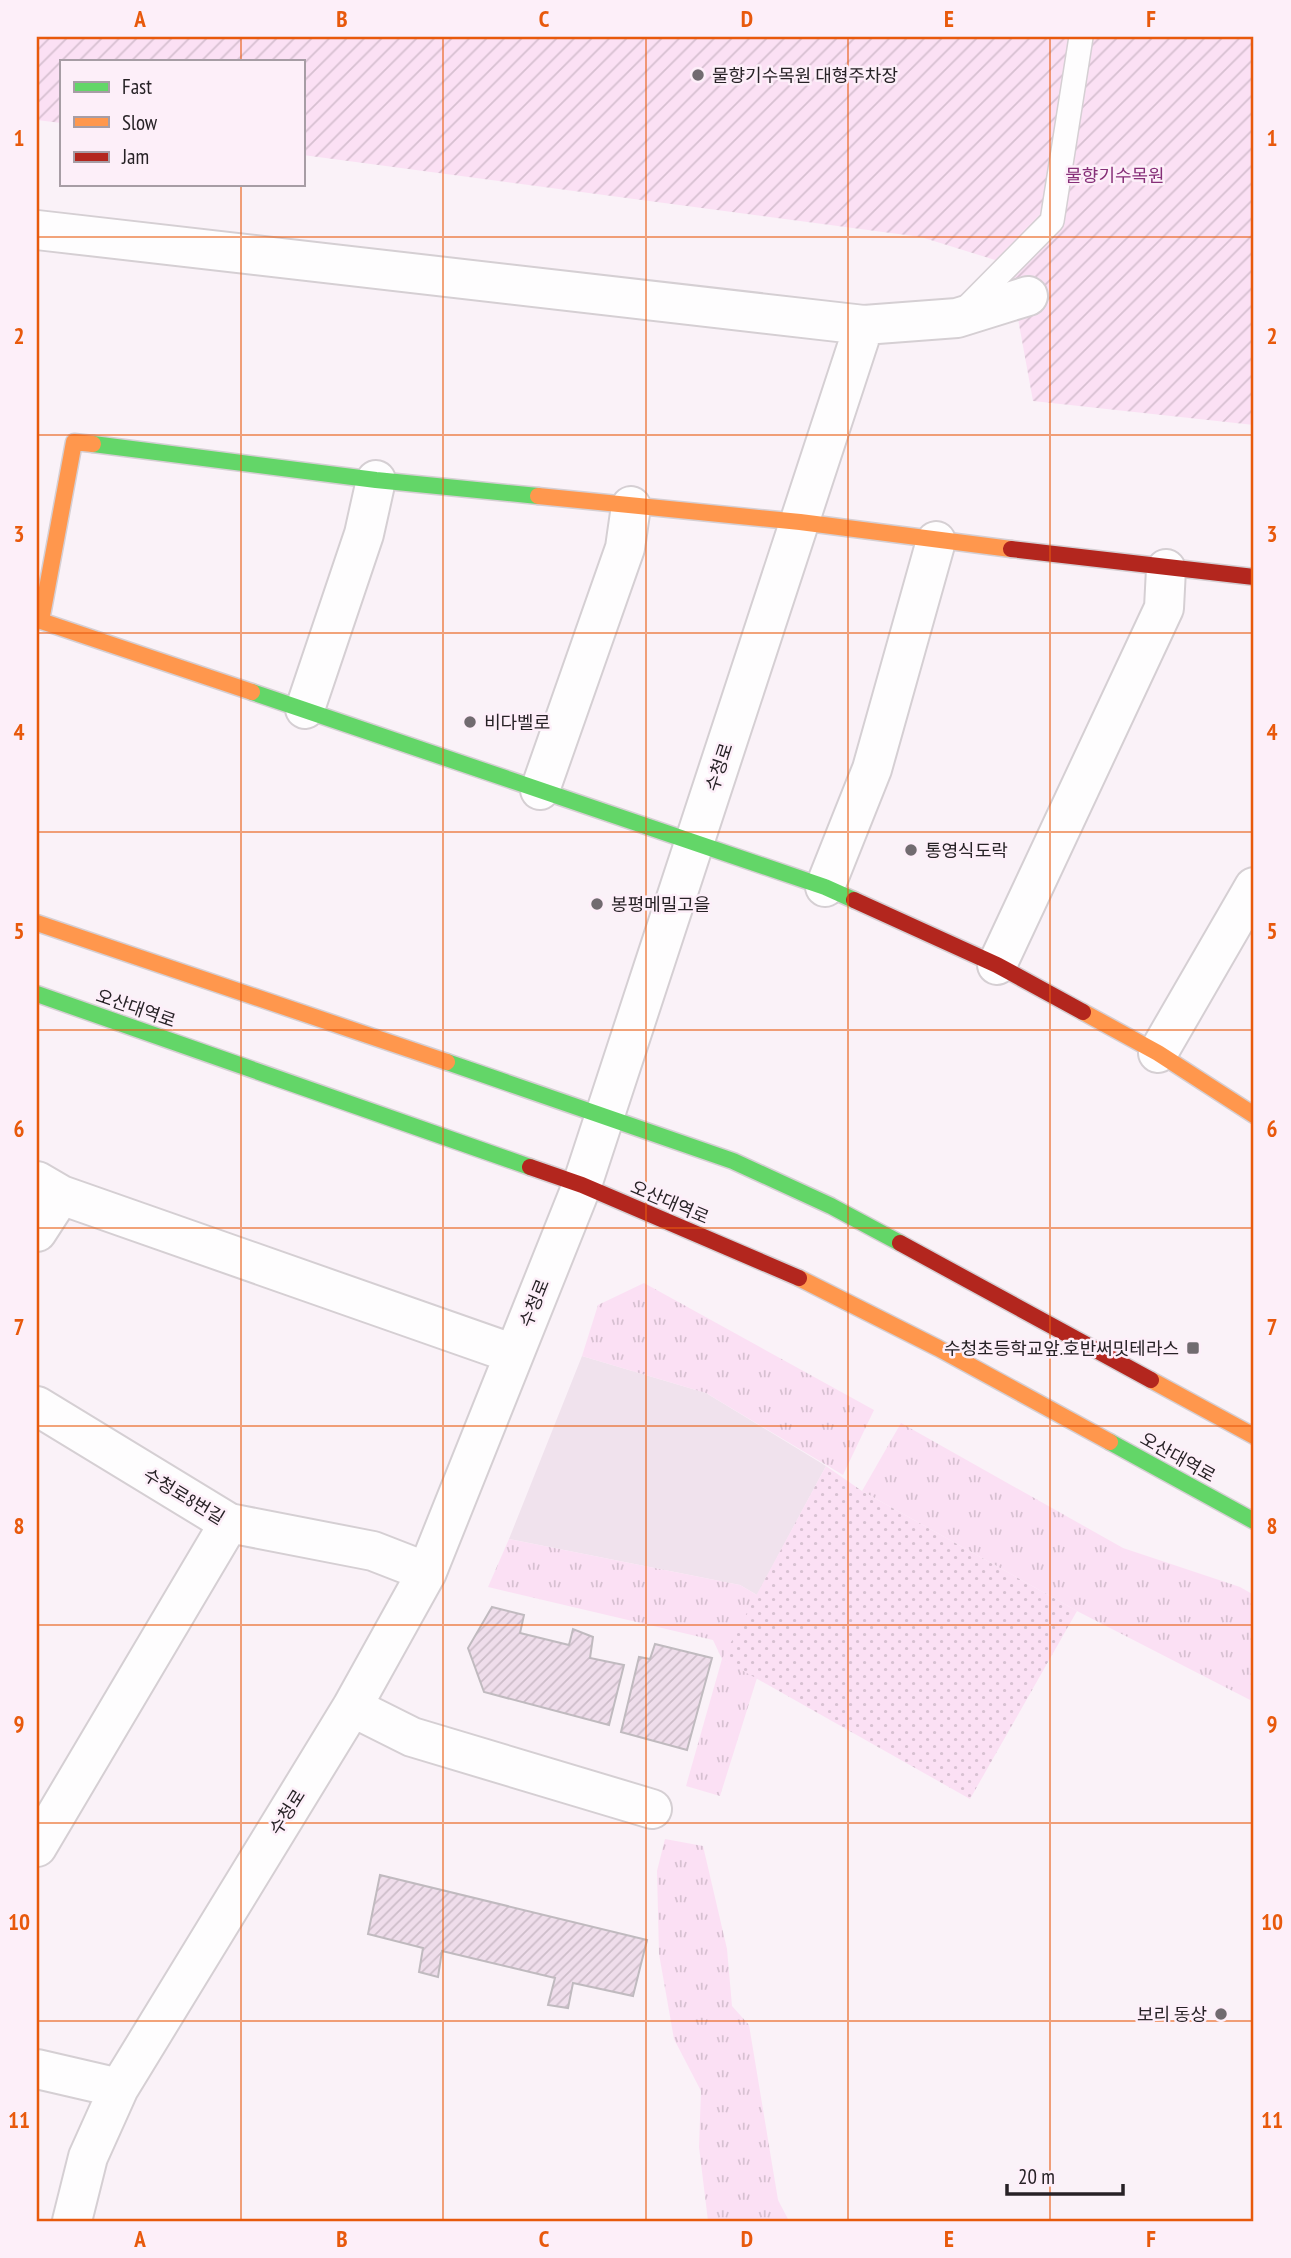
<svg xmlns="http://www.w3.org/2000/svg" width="1291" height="2258" font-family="'PT Sans Narrow','Noto Sans KR',sans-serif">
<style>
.built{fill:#f0e2ed}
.grass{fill:url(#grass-tufts)}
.park{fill:url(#park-dots)}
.garden{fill:url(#garden-furrows)}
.building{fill:url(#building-hatch);stroke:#c0babf;stroke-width:2}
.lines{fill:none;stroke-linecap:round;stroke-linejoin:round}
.lane-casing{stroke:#d5cfd3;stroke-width:26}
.street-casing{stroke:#d5cfd3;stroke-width:42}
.fast-casing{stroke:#d5cfd3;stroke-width:19}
.slow-casing{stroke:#d5cfd3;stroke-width:19}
.jam-casing{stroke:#d5cfd3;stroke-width:19}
.lane{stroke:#fefdfe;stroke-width:23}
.street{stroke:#fefdfe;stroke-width:38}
.fast{stroke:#63d668;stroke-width:16}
.slow{stroke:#ff974d;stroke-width:16}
.jam{stroke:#b3261e;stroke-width:16}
.grid{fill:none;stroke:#e8590c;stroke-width:2;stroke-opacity:0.55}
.poi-dot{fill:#716b70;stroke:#fdeff9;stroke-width:2.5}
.labels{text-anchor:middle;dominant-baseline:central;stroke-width:5;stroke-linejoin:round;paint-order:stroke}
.poi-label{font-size:18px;fill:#272226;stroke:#fdeff9;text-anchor:start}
.park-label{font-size:18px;fill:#862f78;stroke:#fdeff9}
.street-label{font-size:18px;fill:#272226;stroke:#fdeff9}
.neatline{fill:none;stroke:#e8590c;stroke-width:2.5}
.grid-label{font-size:23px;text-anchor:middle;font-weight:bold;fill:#e8590c}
</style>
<defs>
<pattern id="grass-tufts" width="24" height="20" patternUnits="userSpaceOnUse" patternTransform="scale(1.75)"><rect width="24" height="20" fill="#fbe0f4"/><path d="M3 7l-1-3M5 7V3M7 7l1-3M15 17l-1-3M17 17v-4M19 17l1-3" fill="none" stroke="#d7c0d1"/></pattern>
<pattern id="park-dots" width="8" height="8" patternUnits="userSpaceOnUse" patternTransform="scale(1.75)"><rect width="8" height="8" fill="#fbe0f4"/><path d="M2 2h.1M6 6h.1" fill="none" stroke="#d7c0d1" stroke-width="1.8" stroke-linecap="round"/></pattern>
<pattern id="garden-furrows" width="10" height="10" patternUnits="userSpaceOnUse" patternTransform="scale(1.75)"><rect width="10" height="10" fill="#fbe0f4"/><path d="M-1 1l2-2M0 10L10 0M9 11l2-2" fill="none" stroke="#d7c0d1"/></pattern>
<pattern id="building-hatch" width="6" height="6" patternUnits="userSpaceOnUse" patternTransform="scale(1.75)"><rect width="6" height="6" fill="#efddeb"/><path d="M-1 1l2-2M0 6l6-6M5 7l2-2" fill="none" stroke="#cdbdc9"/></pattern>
</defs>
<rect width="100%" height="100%" fill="#faf2f8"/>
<path class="built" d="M 582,1356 L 706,1393 L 826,1466 L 757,1595 L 740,1585 L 509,1539 Z"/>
<path class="grass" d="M 644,1283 L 874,1410 L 843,1475 L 706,1393 L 582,1356 L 598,1305 Z
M 901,1423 L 1123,1548 L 1240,1587 L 1254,1595 L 1254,1702 L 1077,1611 L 862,1491 Z
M 509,1539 L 740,1585 L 757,1595 L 723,1659 L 757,1678 L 720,1796 L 686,1786 L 722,1659 L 713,1640 L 488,1587 Z
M 665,1839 L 703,1846 L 727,1949 L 732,2006 L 749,2025 L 778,2200 L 789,2221 L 708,2221 L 699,2147 L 701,2091 L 674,2039 L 659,1954 L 657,1871 Z"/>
<path class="park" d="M 826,1466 L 862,1491 L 1077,1611 L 970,1799 L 722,1659 Z"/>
<path class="garden" d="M 37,37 L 1254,37 L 1254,425 L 1033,401 L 1008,264 L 921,237 L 303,155 L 303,61 L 61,61 L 61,123 L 37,120 Z"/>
<path class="building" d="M 492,1607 L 524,1615 L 520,1633 L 569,1645 L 573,1629 L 593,1637 L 590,1658 L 624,1665 L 609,1725 L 484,1692 L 468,1648 Z
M 655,1644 L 712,1658 L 687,1750 L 621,1732 L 639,1657 L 650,1659 Z
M 380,1875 L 647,1940 L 633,1996 L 573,1983 L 568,2008 L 548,2005 L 555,1978 L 442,1951 L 438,1977 L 419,1972 L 423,1948 L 368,1934 Z"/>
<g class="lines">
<g class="lane-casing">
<path id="lane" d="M 964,310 L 1052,221 L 1081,37"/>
</g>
<g class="street-casing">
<path id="street" d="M 37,230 L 864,325 L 957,318 L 1028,296
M 305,709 L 364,534 L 376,480
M 540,790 L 625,548 L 631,506
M 825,887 L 872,769 L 936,541
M 997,965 L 1164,608 L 1166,569
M 1158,1053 L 1254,887
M 37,1181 L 61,1195 L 514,1354
M 37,1232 L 61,1195
M 37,1406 L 229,1523 L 373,1551 L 427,1572
M 352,1707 L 412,1737 L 652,1809
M 37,1847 L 229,1523
M 37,2069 L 119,2088
M 72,2221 L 88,2157 L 119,2088 L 352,1707 L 427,1572 L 582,1185 L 864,325"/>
</g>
<g class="fast-casing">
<path id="fast" d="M 93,444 L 376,480 L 538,496
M 252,692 L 825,887 L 854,900
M 37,994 L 530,1167
M 447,1062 L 733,1161 L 831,1206 L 900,1243
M 1110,1442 L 1254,1521"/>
</g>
<g class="slow-casing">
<path id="slow" d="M 93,444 L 74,442 L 41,621 L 252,692
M 538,496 L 800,522 L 1011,549
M 37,923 L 447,1062
M 1083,1012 L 1158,1053 L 1254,1115
M 799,1278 L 938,1348 L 1110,1442
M 1151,1380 L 1254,1436"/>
</g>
<g class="jam-casing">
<path id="jam" d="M 1011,549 L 1254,577
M 854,900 L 997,965 L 1083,1012
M 530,1167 L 582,1185 L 799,1278
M 900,1243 L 1151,1380"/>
</g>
<use href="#lane" class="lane"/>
<use href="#street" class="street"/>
<use href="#fast" class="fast"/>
<use href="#slow" class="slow"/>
<use href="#jam" class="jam"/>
</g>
<path class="grid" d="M 241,37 L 241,61M 443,37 L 443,2221M 646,37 L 646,2221M 848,37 L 848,2221M 1050,37 L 1050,2221M 241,184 L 241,2221M 37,237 L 1254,237M 37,435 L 1254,435M 37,633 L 1254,633M 37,832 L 1254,832M 37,1030 L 1254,1030M 37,1228 L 1254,1228M 37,1426 L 1254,1426M 37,1625 L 1254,1625M 37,1823 L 1254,1823M 37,2021 L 1254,2021"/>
<g class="poi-dot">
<circle cx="698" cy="75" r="7"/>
<circle cx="470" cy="722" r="7"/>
<circle cx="911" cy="850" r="7"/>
<circle cx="597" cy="904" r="7"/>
<rect x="1186" y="1341" width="14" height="14" rx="3.5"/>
<circle cx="1221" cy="2014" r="7"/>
</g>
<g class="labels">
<g class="poi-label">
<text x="712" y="75">물향기수목원 대형주차장</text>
<text x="484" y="722">비다벨로</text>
<text x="925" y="850">통영식도락</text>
<text x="611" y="904">봉평메밀고을</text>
<text x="1179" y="1348" text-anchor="end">수청초등학교앞.호반써밋테라스</text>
<text x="1207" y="2014" text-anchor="end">보리 동상</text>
</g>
<g class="park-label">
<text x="1115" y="175">물향기수목원</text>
</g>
<g class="street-label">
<text transform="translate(719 767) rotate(-72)">수청로</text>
<text transform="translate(136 1008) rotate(19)">오산대역로</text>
<text transform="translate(670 1202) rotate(23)">오산대역로</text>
<text transform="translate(534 1303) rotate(-68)">수청로</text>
<text transform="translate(1178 1457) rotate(29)">오산대역로</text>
<text transform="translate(184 1496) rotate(31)">수청로8번길</text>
<text transform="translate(287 1812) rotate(-58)">수청로</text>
</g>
</g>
<rect width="1291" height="2258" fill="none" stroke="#fdeff9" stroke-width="77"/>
<rect x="60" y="60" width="245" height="126" fill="#fdeff9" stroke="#a79da5" stroke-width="2"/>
<rect x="74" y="82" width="35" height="10" fill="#63d668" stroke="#a79da5" stroke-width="2"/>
<text x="122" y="94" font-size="21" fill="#272226">Fast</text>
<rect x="74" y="117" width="35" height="10" fill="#ff974d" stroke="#a79da5" stroke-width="2"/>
<text x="122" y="130" font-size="21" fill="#272226">Slow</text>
<rect x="74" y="152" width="35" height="10" fill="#b3261e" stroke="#a79da5" stroke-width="2"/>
<text x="122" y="164" font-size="21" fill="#272226">Jam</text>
<path d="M1007 2184v10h116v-10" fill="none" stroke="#272226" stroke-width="3.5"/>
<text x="1018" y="2184" font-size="21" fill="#272226" stroke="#fdeff9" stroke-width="5" paint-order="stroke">20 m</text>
<rect x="38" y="38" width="1214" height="2182" class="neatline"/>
<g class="grid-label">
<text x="140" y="27">A</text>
<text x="342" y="27">B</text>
<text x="544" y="27">C</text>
<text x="747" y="27">D</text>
<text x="949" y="27">E</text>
<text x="1151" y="27">F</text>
<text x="19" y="146">1</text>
<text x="1272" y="146">1</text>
<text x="19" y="344">2</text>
<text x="1272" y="344">2</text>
<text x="19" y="542">3</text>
<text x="1272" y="542">3</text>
<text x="19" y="740">4</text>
<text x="1272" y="740">4</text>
<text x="19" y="939">5</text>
<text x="1272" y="939">5</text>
<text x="19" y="1137">6</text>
<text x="1272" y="1137">6</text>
<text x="19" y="1335">7</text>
<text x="1272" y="1335">7</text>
<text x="19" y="1534">8</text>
<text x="1272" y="1534">8</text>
<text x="19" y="1732">9</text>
<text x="1272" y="1732">9</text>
<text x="19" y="1930">10</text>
<text x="1272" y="1930">10</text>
<text x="19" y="2128">11</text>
<text x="1272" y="2128">11</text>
<text x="140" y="2247">A</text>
<text x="342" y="2247">B</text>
<text x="544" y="2247">C</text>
<text x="747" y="2247">D</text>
<text x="949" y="2247">E</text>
<text x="1151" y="2247">F</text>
</g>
</svg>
